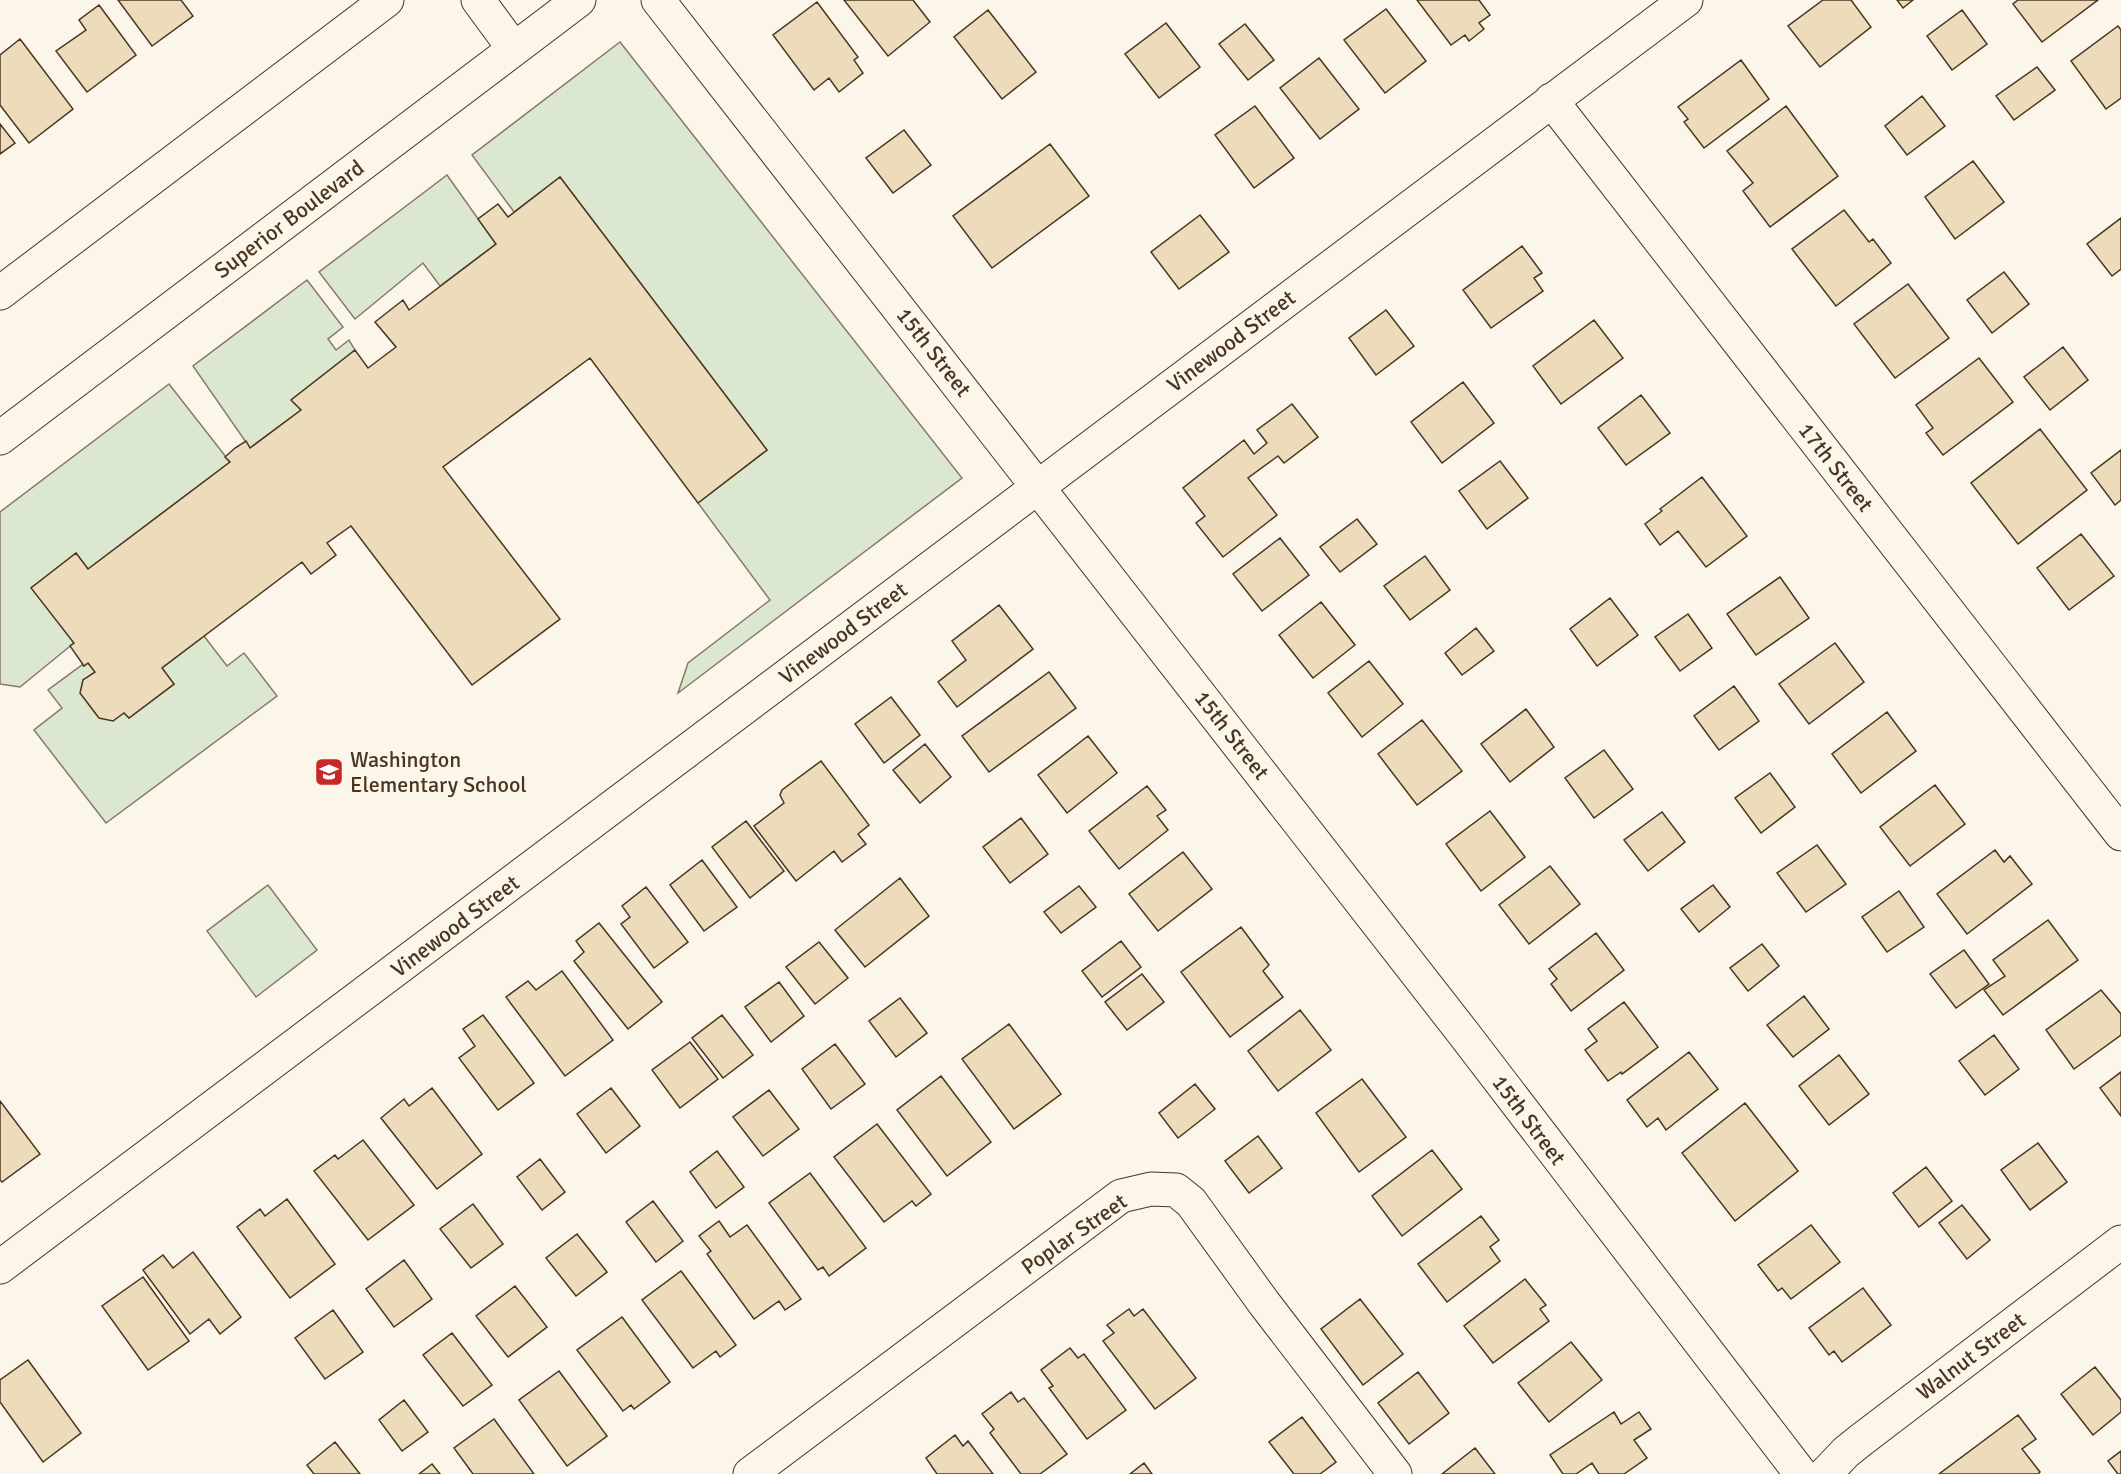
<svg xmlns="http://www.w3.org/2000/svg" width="2121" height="1474" font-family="Signika,sans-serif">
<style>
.green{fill:#dce7d0;stroke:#887966;stroke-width:1.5}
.building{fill:#ecdcbc;stroke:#4a3520;stroke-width:1.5}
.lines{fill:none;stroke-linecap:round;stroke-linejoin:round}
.street-casing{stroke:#4a3520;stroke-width:35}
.street{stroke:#fbf6e9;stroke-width:33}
.labels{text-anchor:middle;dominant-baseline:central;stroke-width:4.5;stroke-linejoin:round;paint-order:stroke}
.street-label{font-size:22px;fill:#4a3520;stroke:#fbf6e9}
.poi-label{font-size:22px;fill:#4a3520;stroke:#fbf6e9;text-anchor:start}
</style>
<rect width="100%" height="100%" fill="#fbf6e9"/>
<path class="green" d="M 620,42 L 962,478 L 678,693 L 688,663 L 770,600 L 698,503 L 767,450 L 560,177 L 514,212 L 472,155 Z
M 447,175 L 496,244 L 440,286 L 423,263 L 355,319 L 319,272 Z
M 307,280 L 343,327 L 328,339 L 336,350 L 349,340 L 355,350 L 292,399 L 301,410 L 250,448 L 193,366 Z
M 169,384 L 230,462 L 88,569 L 76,553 L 32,588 L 74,643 L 20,687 L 0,684 L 0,512 Z
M 204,636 L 227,666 L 244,653 L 277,696 L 106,823 L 34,730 L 62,708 L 48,690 L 82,665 L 84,666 L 88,663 L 95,672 L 83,680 L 81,693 L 124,713 L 129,718 L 174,684 L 162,668 Z
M 268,885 L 317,950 L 256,997 L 207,931 Z"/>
<path class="building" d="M 118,0 L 181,0 L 193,16 L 152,46 Z
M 844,0 L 913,0 L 930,22 L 888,56 Z
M 1417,0 L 1479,0 L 1490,15 L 1479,23 L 1484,29 L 1469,41 L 1465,35 L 1451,45 Z
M 1823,0 L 1851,0 L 1871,27 L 1820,67 L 1788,26 Z
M 1897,0 L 1913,0 L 1903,8 Z
M 2018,0 L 2098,0 L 2042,42 L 2013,4 Z
M 817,2 L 858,57 L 854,60 L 863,73 L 839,92 L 829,78 L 814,90 L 773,35 Z
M 99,5 L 136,55 L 87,92 L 56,51 L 86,30 L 79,20 Z
M 1386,9 L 1426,61 L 1385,93 L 1344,40 Z
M 988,10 L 1036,72 L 1002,99 L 954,37 Z
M 1962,10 L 1987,44 L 1952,70 L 1927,36 Z
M 1166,23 L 1200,67 L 1159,98 L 1125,54 Z
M 1245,24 L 1274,60 L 1248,80 L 1219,44 Z
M 2118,26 L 2121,30 L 2121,98 L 2106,109 L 2071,61 Z
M 20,39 L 73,109 L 29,143 L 0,105 L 0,55 Z
M 1319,58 L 1359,109 L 1320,139 L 1280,88 Z
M 1741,60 L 1769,99 L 1704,148 L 1684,122 L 1688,119 L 1678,107 Z
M 2037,67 L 2055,90 L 2014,120 L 1996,96 Z
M 1922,96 L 1945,126 L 1907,155 L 1885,126 Z
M 1255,106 L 1294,158 L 1254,188 L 1215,135 Z
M 1786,106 L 1838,176 L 1770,227 L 1743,191 L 1753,183 L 1727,151 Z
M 0,124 L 15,143 L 0,154 Z
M 904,130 L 931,165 L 893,193 L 866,158 Z
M 1050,144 L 1089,196 L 992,268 L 953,216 Z
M 1973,161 L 2004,202 L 1955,239 L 1925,197 Z
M 560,177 L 767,450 L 698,503 L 590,358 L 443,467 L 560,619 L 472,685 L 351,526 L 327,543 L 336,555 L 311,574 L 302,562 L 162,668 L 174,684 L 129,718 L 124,713 L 113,721 L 99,718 L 80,693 L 83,680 L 95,672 L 88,663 L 84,666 L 70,646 L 74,643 L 31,588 L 76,553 L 88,569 L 230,462 L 225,457 L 235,448 L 246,441 L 250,448 L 301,410 L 291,400 L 355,350 L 368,368 L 396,347 L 375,322 L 403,300 L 409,310 L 496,244 L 478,219 L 498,204 L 508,217 Z
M 1844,210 L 1869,242 L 1873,239 L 1891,263 L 1836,306 L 1792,249 Z
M 1200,215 L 1229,252 L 1179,289 L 1151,252 Z
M 2121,218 L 2121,269 L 2112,276 L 2087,244 Z
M 1522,246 L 1542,273 L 1534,278 L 1543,291 L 1491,328 L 1463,290 Z
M 2004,272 L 2029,304 L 1992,333 L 1967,300 Z
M 1908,284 L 1949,338 L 1895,378 L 1854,324 Z
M 1386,310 L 1414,346 L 1376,375 L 1349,338 Z
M 1594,320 L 1623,358 L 1561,404 L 1533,366 Z
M 2063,347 L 2088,380 L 2050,410 L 2024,377 Z
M 1979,358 L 2013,402 L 1943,455 L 1926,433 L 1933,428 L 1916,405 Z
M 1463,382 L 1494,423 L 1442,463 L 1411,422 Z
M 1641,395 L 1670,433 L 1626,465 L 1598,428 Z
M 1292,404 L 1318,437 L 1284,463 L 1278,456 L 1248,478 L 1277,515 L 1223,557 L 1196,523 L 1205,516 L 1183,488 L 1244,440 L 1254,454 L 1267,443 L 1257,430 Z
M 2040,429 L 2087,490 L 2018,544 L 1971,483 Z
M 2121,450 L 2121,500 L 2115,505 L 2091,473 Z
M 1500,461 L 1528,498 L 1487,529 L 1459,491 Z
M 1702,477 L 1747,536 L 1706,567 L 1678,531 L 1660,545 L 1645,524 L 1662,511 L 1660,509 Z
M 1357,519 L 1377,544 L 1340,572 L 1320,547 Z
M 2081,534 L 2114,576 L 2069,610 L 2037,568 Z
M 1280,538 L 1309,575 L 1262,611 L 1233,574 Z
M 1425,556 L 1450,590 L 1410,620 L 1384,586 Z
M 1780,577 L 1809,618 L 1756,655 L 1727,614 Z
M 1610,598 L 1638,635 L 1597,666 L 1570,629 Z
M 1321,602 L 1355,645 L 1313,678 L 1279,635 Z
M 999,605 L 1033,649 L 957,707 L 938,682 L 966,660 L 952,641 Z
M 1688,614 L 1712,648 L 1680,671 L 1655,637 Z
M 1476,628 L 1494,651 L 1462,675 L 1445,653 Z
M 1835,643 L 1864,682 L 1809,724 L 1779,684 Z
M 1369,661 L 1403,704 L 1362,737 L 1328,693 Z
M 1049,672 L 1076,708 L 989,772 L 962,736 Z
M 1734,686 L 1759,721 L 1719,750 L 1694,716 Z
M 891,697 L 920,735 L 884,763 L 855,724 Z
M 1526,709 L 1554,747 L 1510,782 L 1481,744 Z
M 1887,712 L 1916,751 L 1861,793 L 1832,754 Z
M 1422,720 L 1462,771 L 1417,805 L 1378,754 Z
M 1088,736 L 1117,773 L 1067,813 L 1038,775 Z
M 925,744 L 951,777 L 920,803 L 893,770 Z
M 1604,750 L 1633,789 L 1594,818 L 1565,778 Z
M 821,761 L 869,825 L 858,834 L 866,844 L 842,862 L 834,851 L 796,881 L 754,826 L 784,803 L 780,795 L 782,790 Z
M 1770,773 L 1795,807 L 1761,833 L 1735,798 Z
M 1935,785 L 1965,824 L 1910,866 L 1880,827 Z
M 1147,786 L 1166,810 L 1157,816 L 1168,830 L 1119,869 L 1089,831 Z
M 1490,811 L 1525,857 L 1481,891 L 1446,844 Z
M 1662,812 L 1685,842 L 1648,871 L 1624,840 Z
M 1021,818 L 1048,854 L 1010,883 L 983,847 Z
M 746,821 L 784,871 L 750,898 L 712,847 Z
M 1817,845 L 1846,884 L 1806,912 L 1777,873 Z
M 1995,850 L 2004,862 L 2010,856 L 2032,884 L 1967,934 L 1937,894 Z
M 1183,852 L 1212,889 L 1158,931 L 1129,894 Z
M 702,860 L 737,907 L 704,931 L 670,885 Z
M 1550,866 L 1580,904 L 1529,944 L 1499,905 Z
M 900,878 L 929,916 L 865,967 L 835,930 Z
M 1713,885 L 1730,907 L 1699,932 L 1681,909 Z
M 1079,886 L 1096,907 L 1061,933 L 1044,912 Z
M 646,887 L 688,942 L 654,968 L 621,924 L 630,917 L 622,906 Z
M 1899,891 L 1924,927 L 1887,952 L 1862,917 Z
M 2048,920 L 2078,960 L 2003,1015 L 1984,990 L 2005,976 L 1993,960 Z
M 599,923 L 662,1002 L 628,1029 L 574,961 L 584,952 L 576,941 Z
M 1241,927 L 1269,965 L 1263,971 L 1283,997 L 1230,1037 L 1181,972 Z
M 1596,933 L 1624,970 L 1571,1011 L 1551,984 L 1557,979 L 1549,969 Z
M 1121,941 L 1141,967 L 1102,997 L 1082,971 Z
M 819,942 L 848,978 L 815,1004 L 786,967 Z
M 1762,944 L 1779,966 L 1748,991 L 1730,968 Z
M 1964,950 L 1989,984 L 1956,1008 L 1930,974 Z
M 562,971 L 613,1040 L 565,1076 L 506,997 L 528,981 L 536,990 Z
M 1142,974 L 1164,1002 L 1127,1030 L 1105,1002 Z
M 779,982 L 804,1016 L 771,1042 L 745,1007 Z
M 2101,990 L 2121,1014 L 2121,1035 L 2074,1069 L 2046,1030 Z
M 1804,996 L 1829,1029 L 1793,1057 L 1767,1025 Z
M 900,998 L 927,1033 L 896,1057 L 869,1021 Z
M 1624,1002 L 1658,1047 L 1622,1074 L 1621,1072 L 1608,1081 L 1585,1050 L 1597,1041 L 1588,1029 Z
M 1300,1010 L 1331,1050 L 1278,1091 L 1248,1051 Z
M 483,1015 L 534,1083 L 498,1110 L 459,1058 L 475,1046 L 463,1029 Z
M 722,1015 L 753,1055 L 723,1078 L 692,1038 Z
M 1009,1024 L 1061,1094 L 1014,1129 L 962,1059 Z
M 1994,1035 L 2019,1069 L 1985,1095 L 1959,1061 Z
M 690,1042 L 718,1079 L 680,1108 L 652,1070 Z
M 835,1044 L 865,1084 L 831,1109 L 802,1069 Z
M 1689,1052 L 1718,1089 L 1666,1130 L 1658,1118 L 1647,1127 L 1627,1100 Z
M 1839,1055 L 1869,1094 L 1829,1125 L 1799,1086 Z
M 2121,1072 L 2121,1116 L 2100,1088 Z
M 941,1076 L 991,1142 L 947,1176 L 897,1110 Z
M 1362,1079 L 1406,1137 L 1359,1172 L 1316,1113 Z
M 1195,1084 L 1215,1109 L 1178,1138 L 1159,1113 Z
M 432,1088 L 482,1154 L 437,1189 L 381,1118 L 404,1099 L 409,1106 Z
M 611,1088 L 640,1126 L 606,1153 L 577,1114 Z
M 769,1090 L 799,1129 L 763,1156 L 733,1117 Z
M 0,1101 L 40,1154 L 2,1182 L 0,1180 Z
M 1745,1103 L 1798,1171 L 1735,1221 L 1682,1153 Z
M 877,1124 L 931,1194 L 916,1206 L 912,1201 L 884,1222 L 834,1157 Z
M 1258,1136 L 1282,1168 L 1249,1193 L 1225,1161 Z
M 363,1140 L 414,1205 L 368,1240 L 314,1171 L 335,1155 L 338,1159 Z
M 2038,1143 L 2067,1182 L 2030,1210 L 2001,1170 Z
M 1432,1150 L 1462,1189 L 1402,1236 L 1372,1196 Z
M 717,1151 L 744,1187 L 716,1208 L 690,1172 Z
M 540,1159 L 565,1192 L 542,1210 L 517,1177 Z
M 1926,1167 L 1952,1201 L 1919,1227 L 1893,1193 Z
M 810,1173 L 866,1248 L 829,1276 L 823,1267 L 818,1270 L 769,1203 Z
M 287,1199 L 335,1264 L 290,1298 L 237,1227 L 260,1209 L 265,1216 Z
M 653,1201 L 683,1241 L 656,1262 L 626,1222 Z
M 473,1204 L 503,1244 L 471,1268 L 440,1229 Z
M 1962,1205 L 1990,1240 L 1967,1259 L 1939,1223 Z
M 1481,1216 L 1499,1240 L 1490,1247 L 1500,1261 L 1447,1302 L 1418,1264 Z
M 719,1221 L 730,1237 L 747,1225 L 801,1299 L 785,1310 L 779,1301 L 754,1319 L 707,1254 L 711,1251 L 699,1236 Z
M 1811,1225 L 1840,1262 L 1791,1299 L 1782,1288 L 1778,1291 L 1758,1265 Z
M 577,1234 L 607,1272 L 576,1296 L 546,1258 Z
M 193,1252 L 241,1317 L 220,1334 L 209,1319 L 190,1334 L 143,1270 L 163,1255 L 173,1268 Z
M 404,1260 L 432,1299 L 394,1327 L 366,1289 Z
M 681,1271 L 736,1345 L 720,1357 L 716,1351 L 693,1368 L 642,1300 Z
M 143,1277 L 189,1341 L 148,1370 L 102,1306 Z
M 1525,1279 L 1546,1305 L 1540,1309 L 1549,1321 L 1493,1363 L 1464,1326 Z
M 515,1286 L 547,1327 L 508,1357 L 476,1316 Z
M 1863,1288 L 1891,1325 L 1842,1362 L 1834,1351 L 1829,1355 L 1809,1328 Z
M 1360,1299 L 1403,1354 L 1363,1385 L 1321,1329 Z
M 1129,1309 L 1134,1316 L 1143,1309 L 1196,1378 L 1155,1409 L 1103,1341 L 1114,1333 L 1107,1325 Z
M 333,1310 L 363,1352 L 325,1379 L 295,1338 Z
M 622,1317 L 670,1382 L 634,1409 L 631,1405 L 623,1411 L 577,1350 Z
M 452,1333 L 492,1385 L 463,1406 L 423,1355 Z
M 1571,1342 L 1602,1380 L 1549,1422 L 1518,1383 Z
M 1070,1348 L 1078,1358 L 1084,1354 L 1126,1410 L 1087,1439 L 1049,1388 L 1053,1386 L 1041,1370 Z
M 28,1360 L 81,1433 L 43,1462 L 0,1402 L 0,1380 Z
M 2095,1367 L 2121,1400 L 2121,1412 L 2093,1435 L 2061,1394 Z
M 559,1371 L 607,1436 L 567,1466 L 519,1400 Z
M 1418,1372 L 1449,1413 L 1409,1444 L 1378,1403 Z
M 1011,1392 L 1018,1402 L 1024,1398 L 1067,1454 L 1040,1474 L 1021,1474 L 990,1433 L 994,1429 L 982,1414 Z
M 404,1400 L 428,1432 L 402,1451 L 379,1420 Z
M 1614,1412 L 1621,1424 L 1639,1412 L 1651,1429 L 1634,1440 L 1647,1458 L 1624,1474 L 1599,1474 L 1592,1463 L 1576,1474 L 1563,1474 L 1550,1455 Z
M 2018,1415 L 2036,1439 L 2022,1449 L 2040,1472 L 2038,1474 L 1939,1474 Z
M 1302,1417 L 1336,1462 L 1320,1474 L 1294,1474 L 1269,1442 Z
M 494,1419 L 534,1474 L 473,1474 L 454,1448 Z
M 955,1435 L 963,1446 L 968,1441 L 993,1474 L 937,1474 L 926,1458 Z
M 335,1442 L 360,1474 L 314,1474 L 307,1465 Z
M 1475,1448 L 1495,1474 L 1442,1474 Z
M 2121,1451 L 2121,1474 L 2118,1474 L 2108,1461 Z
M 1144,1463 L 1152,1474 L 1130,1474 Z
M 432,1464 L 440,1474 L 419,1474 Z"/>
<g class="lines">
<g class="street-casing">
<path id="street" d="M 478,0 L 514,49
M 658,0 L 1464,1034 L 1801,1474
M 1551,100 L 2121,834
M 0,293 L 387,0
M 0,438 L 579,0
M 0,1267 L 1686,0
M 750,1474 L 1121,1196 L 1151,1189 L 1176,1190 L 1191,1202 L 1264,1303 L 1395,1474
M 1825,1474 L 1846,1452 L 1861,1440 L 2121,1242"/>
</g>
<use href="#street" class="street"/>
</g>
<defs>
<g id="school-square" transform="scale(1.5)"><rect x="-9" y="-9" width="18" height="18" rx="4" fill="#c62828" stroke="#fbf6e9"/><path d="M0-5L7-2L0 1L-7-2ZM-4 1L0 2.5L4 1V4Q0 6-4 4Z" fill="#fff"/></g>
</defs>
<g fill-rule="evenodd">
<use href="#school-square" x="329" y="772"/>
</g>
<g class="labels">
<g class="street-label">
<text transform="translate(289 219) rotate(-37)">Superior Boulevard</text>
<text transform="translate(1231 341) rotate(-37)">Vinewood Street</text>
<text transform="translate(934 352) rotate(52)">15th Street</text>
<text transform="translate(1836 467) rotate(52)">17th Street</text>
<text transform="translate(843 633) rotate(-37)">Vinewood Street</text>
<text transform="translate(1232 735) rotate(52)">15th Street</text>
<text transform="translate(455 926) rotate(-37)">Vinewood Street</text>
<text transform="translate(1529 1120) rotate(53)">15th Street</text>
<text transform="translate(1074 1234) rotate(-35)">Poplar Street</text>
<text transform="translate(1971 1356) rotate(-37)">Walnut Street</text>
</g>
<g class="poi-label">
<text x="350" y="759">Washington<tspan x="350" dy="25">Elementary School</tspan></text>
</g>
</g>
</svg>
